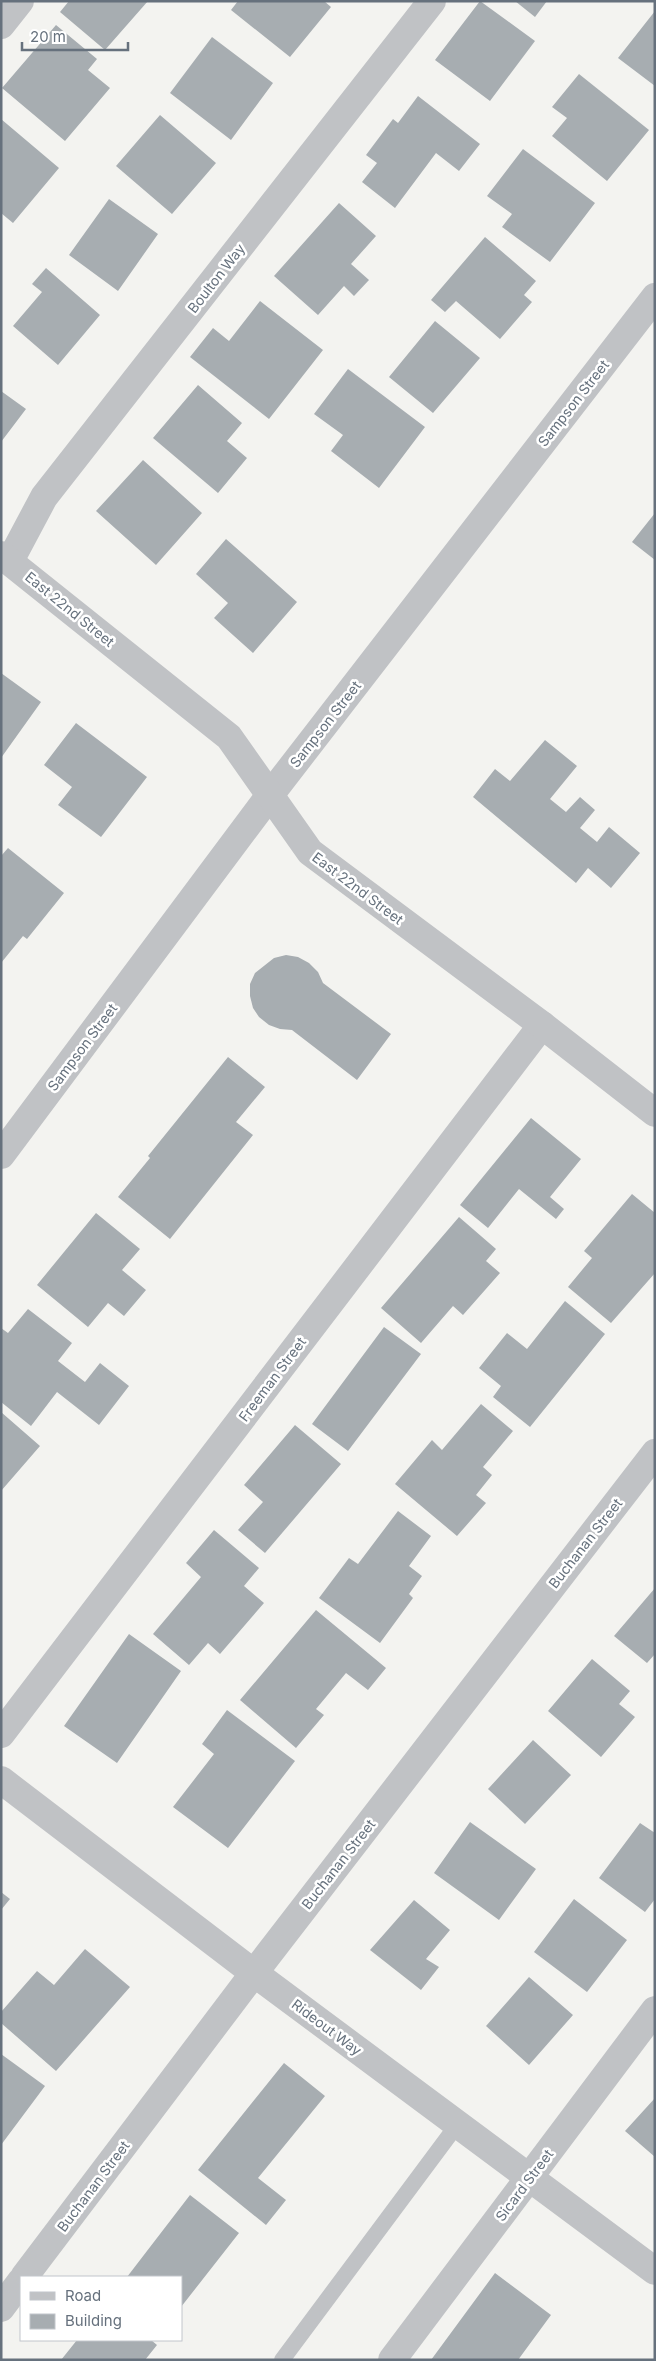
<svg xmlns="http://www.w3.org/2000/svg" width="656" height="2361" font-family="Inter,sans-serif">
<style>
.building{fill:#a7adb1}
.lines{fill:none;stroke-linecap:round;stroke-linejoin:round}
.service{stroke:#c0c2c5;stroke-width:16}
.minor{stroke:#c0c2c5;stroke-width:28}
.tertiary{stroke:#c0c2c5;stroke-width:28}
.labels{text-anchor:middle;dominant-baseline:central;stroke-width:5;stroke-linejoin:round;paint-order:stroke}
.street-label{font-size:14px;fill:#66717d;stroke:#fff}
</style>
<rect width="100%" height="100%" fill="#f3f3f0"/>
<path class="building" d="M 69,1 L 148,1 L 105,50 L 60,12 Z
M 238,1 L 324,1 L 331,7 L 290,57 L 231,10 Z
M 480,1 L 535,41 L 490,101 L 435,60 Z
M 515,1 L 547,1 L 535,17 Z
M 655,11 L 655,86 L 618,58 Z
M 56,25 L 97,59 L 88,70 L 110,88 L 65,141 L 2,88 Z
M 212,37 L 273,83 L 231,140 L 170,93 Z
M 579,74 L 649,130 L 607,181 L 552,136 L 567,118 L 552,107 Z
M 418,96 L 480,144 L 459,171 L 436,153 L 395,208 L 362,182 L 377,163 L 366,155 L 393,119 L 398,123 Z
M 160,115 L 216,163 L 172,214 L 116,166 Z
M 1,119 L 59,168 L 13,223 L 1,213 Z
M 523,149 L 595,203 L 550,262 L 502,227 L 512,214 L 487,196 Z
M 109,199 L 158,234 L 118,291 L 69,255 Z
M 339,203 L 376,236 L 351,264 L 369,280 L 354,296 L 344,286 L 318,315 L 274,276 Z
M 485,237 L 536,281 L 524,295 L 532,302 L 500,339 L 456,301 L 445,312 L 431,300 Z
M 46,268 L 100,315 L 58,365 L 13,326 L 42,292 L 32,284 Z
M 260,301 L 323,350 L 269,419 L 190,357 L 213,328 L 229,341 Z
M 435,321 L 480,358 L 433,413 L 389,377 Z
M 348,369 L 425,427 L 379,488 L 331,451 L 343,435 L 314,414 Z
M 198,385 L 242,423 L 227,441 L 247,458 L 218,493 L 153,438 Z
M 1,391 L 26,409 L 1,442 Z
M 143,460 L 202,513 L 156,565 L 96,511 Z
M 655,513 L 655,560 L 632,542 Z
M 226,539 L 297,602 L 253,653 L 214,618 L 228,603 L 196,574 Z
M 1,673 L 41,702 L 1,758 Z
M 76,723 L 147,777 L 101,837 L 58,805 L 72,787 L 44,765 Z
M 545,740 L 577,766 L 550,799 L 566,812 L 580,797 L 595,810 L 580,828 L 597,842 L 609,827 L 640,853 L 611,888 L 588,868 L 576,883 L 473,797 L 495,769 L 510,781 Z
M 8,848 L 64,893 L 27,939 L 23,936 L 1,963 L 1,856 Z
M 286,955 L 298,957 L 309,963 L 318,972 L 323,983 L 391,1034 L 357,1080 L 292,1030 L 280,1029 L 269,1025 L 259,1017 L 253,1008 L 250,996 L 250,984 L 255,973 L 274,958 Z
M 228,1057 L 265,1087 L 236,1122 L 253,1135 L 170,1239 L 118,1197 L 150,1158 L 148,1156 Z
M 531,1118 L 581,1159 L 550,1197 L 564,1209 L 556,1219 L 519,1189 L 488,1228 L 460,1205 Z
M 632,1194 L 655,1213 L 655,1273 L 611,1323 L 568,1287 L 592,1258 L 584,1251 Z
M 96,1213 L 140,1249 L 122,1270 L 146,1290 L 124,1316 L 108,1303 L 88,1327 L 37,1285 Z
M 459,1217 L 496,1249 L 486,1261 L 500,1273 L 463,1315 L 453,1306 L 421,1343 L 381,1308 Z
M 565,1301 L 605,1334 L 530,1427 L 493,1397 L 501,1386 L 479,1368 L 507,1333 L 527,1349 Z
M 28,1309 L 72,1343 L 58,1361 L 85,1382 L 100,1363 L 129,1386 L 99,1425 L 57,1392 L 31,1426 L 1,1402 L 1,1328 L 8,1333 Z
M 384,1327 L 421,1354 L 348,1451 L 312,1424 Z
M 481,1404 L 513,1431 L 483,1467 L 492,1475 L 476,1495 L 486,1503 L 457,1536 L 395,1484 L 432,1440 L 442,1450 Z
M 1,1412 L 40,1446 L 1,1491 Z
M 295,1425 L 341,1464 L 265,1553 L 238,1530 L 263,1502 L 244,1485 Z
M 398,1511 L 431,1536 L 409,1566 L 422,1576 L 409,1594 L 413,1598 L 380,1643 L 319,1598 L 349,1558 L 358,1564 Z
M 214,1530 L 259,1568 L 244,1586 L 264,1603 L 220,1654 L 208,1643 L 189,1665 L 153,1634 L 201,1577 L 186,1563 Z
M 655,1588 L 655,1654 L 647,1663 L 614,1636 Z
M 316,1610 L 386,1668 L 368,1690 L 346,1673 L 316,1709 L 324,1715 L 296,1748 L 240,1700 Z
M 129,1634 L 181,1671 L 117,1763 L 64,1726 Z
M 592,1659 L 630,1691 L 619,1704 L 635,1717 L 601,1757 L 548,1711 Z
M 227,1710 L 295,1761 L 228,1848 L 173,1807 L 214,1754 L 202,1744 Z
M 533,1740 L 571,1775 L 525,1824 L 488,1789 Z
M 470,1822 L 536,1869 L 499,1920 L 434,1873 Z
M 640,1823 L 655,1833 L 655,1899 L 645,1912 L 599,1878 Z
M 1,1892 L 10,1899 L 1,1910 Z
M 574,1899 L 627,1940 L 587,1992 L 534,1952 Z
M 414,1900 L 450,1930 L 426,1959 L 439,1967 L 421,1990 L 370,1950 Z
M 85,1949 L 130,1987 L 56,2071 L 1,2023 L 1,2012 L 37,1971 L 54,1985 Z
M 529,1977 L 573,2015 L 529,2065 L 486,2026 Z
M 1,2054 L 45,2086 L 1,2145 Z
M 284,2063 L 325,2096 L 258,2178 L 286,2200 L 266,2225 L 198,2170 Z
M 655,2098 L 655,2157 L 625,2131 Z
M 190,2195 L 239,2233 L 181,2307 L 181,2277 L 127,2277 Z
M 495,2273 L 551,2315 L 518,2360 L 431,2360 Z
M 77,2340 L 151,2340 L 157,2345 L 145,2360 L 61,2360 Z"/>
<g class="lines">
<path class="service" d="M 282,2360 L 457,2125"/>
<path class="minor" d="M 1,25 L 20,1
M 10,561 L 44,497 L 432,1
M 1,1155 L 270,795 L 655,297
M 1,1734 L 542,1025
M 1,1780 L 254,1973 L 655,2271
M 24,2277 L 254,1973 L 655,1453
M 1,2308 L 21,2281
M 392,2360 L 655,2010"/>
<path class="tertiary" d="M 1,555 L 229,737 L 310,852 L 542,1025 L 655,1113"/>
</g>
<g class="labels">
<g class="street-label">
<text transform="translate(216 278) rotate(-52)">Boulton Way</text>
<text transform="translate(573 403) rotate(-52)">Sampson Street</text>
<text transform="translate(70 609) rotate(39)">East 22nd Street</text>
<text transform="translate(325 724) rotate(-52)">Sampson Street</text>
<text transform="translate(358 888) rotate(37)">East 22nd Street</text>
<text transform="translate(82 1047) rotate(-53)">Sampson Street</text>
<text transform="translate(272 1379) rotate(-53)">Freeman Street</text>
<text transform="translate(585 1543) rotate(-52)">Buchanan Street</text>
<text transform="translate(338 1864) rotate(-52)">Buchanan Street</text>
<text transform="translate(327 2027) rotate(37)">Rideout Way</text>
<text transform="translate(524 2185) rotate(-53)">Sicard Street</text>
<text transform="translate(93 2186) rotate(-53)">Buchanan Street</text>
</g>
</g>
<rect width="656" height="2361" fill="none" stroke="#66717d" stroke-width="5"/>
<rect x="20" y="2276" width="162" height="65" fill="#ffffff" stroke="#c2c6cb"/>
<rect x="30" y="2292" width="25" height="8" fill="#c0c2c5" stroke="#c2c6cb"/>
<text x="65" y="2301" font-size="15" fill="#66717d">Road</text>
<rect x="30" y="2314" width="25" height="15" fill="#a7adb1" stroke="#c2c6cb"/>
<text x="65" y="2326" font-size="15" fill="#66717d">Building</text>
<path d="M22 42v8h106v-8" fill="none" stroke="#66717d" stroke-width="2.5"/>
<text x="30" y="42" font-size="15" fill="#66717d" stroke="#ffffff" stroke-width="4" paint-order="stroke">20 m</text>
</svg>
